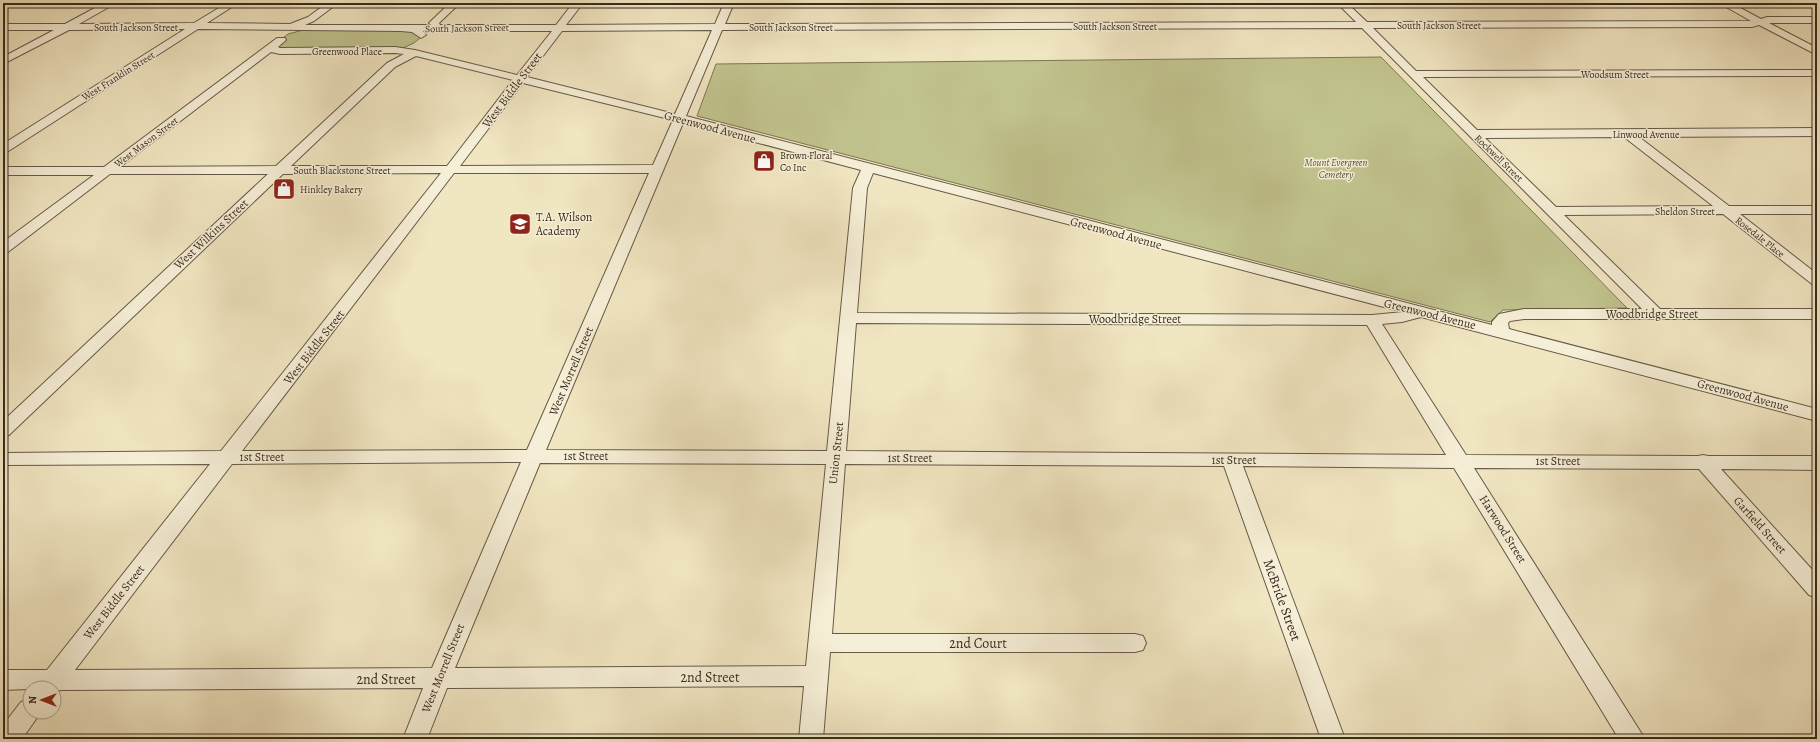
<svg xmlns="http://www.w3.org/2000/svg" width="1820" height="742" font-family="Alegreya,serif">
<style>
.green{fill:#c1c38e;stroke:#7d7656}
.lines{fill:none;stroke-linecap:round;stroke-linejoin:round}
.minor-casing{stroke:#675946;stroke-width:2}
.minor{fill:#f6efd7;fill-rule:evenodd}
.labels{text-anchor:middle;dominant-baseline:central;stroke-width:3;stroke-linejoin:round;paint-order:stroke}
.far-street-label{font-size:10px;fill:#392a1d;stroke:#f6efd7}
.far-poi-label{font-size:10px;fill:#392a1d;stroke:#f6efd7;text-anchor:start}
.far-park-label{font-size:10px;font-style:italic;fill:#5b5039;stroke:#f6efd7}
.street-label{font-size:12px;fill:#392a1d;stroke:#f6efd7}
.poi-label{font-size:12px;fill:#392a1d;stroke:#f6efd7;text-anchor:start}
.near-street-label{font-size:14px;fill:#392a1d;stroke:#f6efd7}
</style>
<rect width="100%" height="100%" fill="#f1e6c2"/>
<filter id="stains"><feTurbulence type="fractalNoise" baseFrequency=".005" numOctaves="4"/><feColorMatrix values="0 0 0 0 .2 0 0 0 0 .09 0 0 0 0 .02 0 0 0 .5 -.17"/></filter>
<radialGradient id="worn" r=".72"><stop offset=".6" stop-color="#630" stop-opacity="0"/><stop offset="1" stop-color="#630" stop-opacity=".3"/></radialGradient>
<path class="green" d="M 307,29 L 412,29 L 421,37 L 414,43 L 401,49 L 280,51 L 273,46 L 288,34 Z
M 1381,57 L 1627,308 L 1503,310 L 1490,322 L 697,116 L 716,64 Z"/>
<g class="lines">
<g class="minor-casing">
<path id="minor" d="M 104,3 L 116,3 L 79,24 L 194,23 L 227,3 L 238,3 L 207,23 L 290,24 L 308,17 L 327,3 L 338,3 L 314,21 L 305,25 L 431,25 L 429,23 L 431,21 L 450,3 L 460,3 L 439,23 L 440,25 L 556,25 L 573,3 L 583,3 L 566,25 L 715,24 L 724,3 L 734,3 L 725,24 L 1356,22 L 1337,3 L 1347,3 L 1367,22 L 1751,21 L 1719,3 L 1731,3 L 1761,19 L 1767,17 L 1817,17 L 1817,23 L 1769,23 L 1817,48 L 1817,55 L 1759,25 L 1752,27 L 1373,28 L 1416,71 L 1817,70 L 1817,76 L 1423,77 L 1477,130 L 1817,128 L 1817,136 L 1639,137 L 1729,206 L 1817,206 L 1817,214 L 1740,214 L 1817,274 L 1817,286 L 1812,284 L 1723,214 L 1564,215 L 1660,309 L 1817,309 L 1817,319 L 1524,319 L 1510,321 L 1508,323 L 1509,329 L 1817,409 L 1817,421 L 1421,317 L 1402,322 L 1382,324 L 1466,455 L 1698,456 L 1703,455 L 1708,456 L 1817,456 L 1817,470 L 1721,469 L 1817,575 L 1817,598 L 1809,595 L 1699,469 L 1474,468 L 1645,739 L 1619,739 L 1454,468 L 1243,466 L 1345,739 L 1321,739 L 1224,466 L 845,464 L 832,634 L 1135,634 L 1143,636 L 1146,643 L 1143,650 L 1135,652 L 830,652 L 823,739 L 799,739 L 804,686 L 447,688 L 427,739 L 403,739 L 423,688 L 60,690 L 54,696 L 54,688 L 3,690 L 3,670 L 47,670 L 210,464 L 3,465 L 3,453 L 221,451 L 441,173 L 283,174 L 9,435 L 3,437 L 3,421 L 268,174 L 110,174 L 8,252 L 3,253 L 3,242 L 94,175 L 3,175 L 3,167 L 104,167 L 277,38 L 285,38 L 286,40 L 278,47 L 280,48 L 395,47 L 415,50 L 517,75 L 552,31 L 423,31 L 426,35 L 421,38 L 412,32 L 401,31 L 198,29 L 7,152 L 3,153 L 3,144 L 185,29 L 69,30 L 3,64 L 3,57 L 54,30 L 3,30 L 3,24 L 65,24 ZM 1362,28 L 1642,309 L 1524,309 L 1499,314 L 1492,322 L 1492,325 L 686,116 L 722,30 ZM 712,30 L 675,114 L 527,77 L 562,31 ZM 271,52 L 280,54 L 395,53 L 404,54 L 387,63 L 276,166 L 120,167 ZM 416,56 L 513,80 L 447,166 L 291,166 L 395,67 ZM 523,83 L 673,120 L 653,165 L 460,166 ZM 683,123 L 861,170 L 853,188 L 827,451 L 546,450 ZM 1624,137 L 1713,206 L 1556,207 L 1485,138 ZM 454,173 L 649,173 L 527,450 L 242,451 ZM 873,173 L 1403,312 L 1372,315 L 857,313 L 867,188 ZM 856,323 L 1367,325 L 1446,455 L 846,451 ZM 521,462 L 432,668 L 75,670 L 232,464 ZM 540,463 L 826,464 L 806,666 L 455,668 Z
M 30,699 L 30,712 L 41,712 L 22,739 L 3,739 L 3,725 L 21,702 Z"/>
</g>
<use href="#minor" class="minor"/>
</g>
<defs>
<g id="shop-square" transform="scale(1.15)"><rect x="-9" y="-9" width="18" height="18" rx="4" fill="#8f2418" stroke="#f6efd7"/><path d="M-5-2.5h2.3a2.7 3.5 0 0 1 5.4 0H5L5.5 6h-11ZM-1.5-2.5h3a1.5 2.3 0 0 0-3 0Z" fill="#fff"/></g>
<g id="school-square" transform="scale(1.15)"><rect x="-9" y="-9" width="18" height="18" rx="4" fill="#8f2418" stroke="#f6efd7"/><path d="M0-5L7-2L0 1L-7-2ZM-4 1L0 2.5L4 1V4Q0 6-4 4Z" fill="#fff"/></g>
</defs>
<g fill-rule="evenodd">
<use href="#shop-square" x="764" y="161"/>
<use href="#shop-square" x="284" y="189"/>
<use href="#school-square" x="520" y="224"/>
</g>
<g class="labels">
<g class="far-street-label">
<text x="1439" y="25">South Jackson Street</text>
<text x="1115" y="26">South Jackson Street</text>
<text x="136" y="27">South Jackson Street</text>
<text x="791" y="27">South Jackson Street</text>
<text transform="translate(467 28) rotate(-1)">South Jackson Street</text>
<text x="347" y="51">Greenwood Place</text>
<text x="1615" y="74">Woodsum Street</text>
<text transform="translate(118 76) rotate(-32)">West Franklin Street</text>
<text x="1646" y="134">Linwood Avenue</text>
<text transform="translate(146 142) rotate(-37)">West Mason Street</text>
<text transform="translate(1499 158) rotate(44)">Rockwell Street</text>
<text x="342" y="170">South Blackstone Street</text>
<text x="1685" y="211">Sheldon Street</text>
<text transform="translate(1760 237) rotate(38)">Rosedale Place</text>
</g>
<g class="far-poi-label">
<text x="780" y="155">Brown Floral<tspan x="780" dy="12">Co Inc</tspan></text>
<text x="300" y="189">Hinkley Bakery</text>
</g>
<g class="far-park-label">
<text x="1336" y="162">Mount Evergreen<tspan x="1336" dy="12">Cemetery</tspan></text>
</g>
<g class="street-label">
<text transform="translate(512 90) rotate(-53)">West Biddle Street</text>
<text transform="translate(710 127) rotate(15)">Greenwood Avenue</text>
<text transform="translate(1116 233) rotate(15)">Greenwood Avenue</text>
<text transform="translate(211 234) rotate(-43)">West Wilkins Street</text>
<text transform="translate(1430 314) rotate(14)">Greenwood Avenue</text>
<text x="1652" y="314">Woodbridge Street</text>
<text x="1135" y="319">Woodbridge Street</text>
<text transform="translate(314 347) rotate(-52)">West Biddle Street</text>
<text transform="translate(571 371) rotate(-67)">West Morrell Street</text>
<text transform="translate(1743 395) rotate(15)">Greenwood Avenue</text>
<text transform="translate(836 453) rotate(-84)">Union Street</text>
<text x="586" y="456">1st Street</text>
<text x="262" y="457">1st Street</text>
<text x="910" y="458">1st Street</text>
<text x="1234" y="460">1st Street</text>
<text x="1558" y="461">1st Street</text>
<text transform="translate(1760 525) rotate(48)">Garfield Street</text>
<text transform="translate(1503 529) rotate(58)">Harwood Street</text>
<text transform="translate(114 602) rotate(-52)">West Biddle Street</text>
<text transform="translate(443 668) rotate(-68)">West Morrell Street</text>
</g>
<g class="poi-label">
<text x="536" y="217">T.A. Wilson<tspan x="536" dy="14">Academy</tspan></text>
</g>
<g class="near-street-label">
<text transform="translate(1282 600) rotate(70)">McBride Street</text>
<text x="978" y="643">2nd Court</text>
<text x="710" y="677">2nd Street</text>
<text x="386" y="679">2nd Street</text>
</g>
</g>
<rect width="1820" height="742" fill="none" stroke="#f1e6c2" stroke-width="16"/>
<rect x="4" y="4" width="1812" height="734" fill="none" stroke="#392a1d" stroke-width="2"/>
<rect x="8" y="8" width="1804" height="726" fill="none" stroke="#392a1d"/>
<g transform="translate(42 700) rotate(270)"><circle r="19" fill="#f6efd7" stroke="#aaa08d"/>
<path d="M0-3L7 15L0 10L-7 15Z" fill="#8f2418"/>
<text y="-6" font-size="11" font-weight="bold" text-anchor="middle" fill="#392a1d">N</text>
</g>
<rect width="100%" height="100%" filter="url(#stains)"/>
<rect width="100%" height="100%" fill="url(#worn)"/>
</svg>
